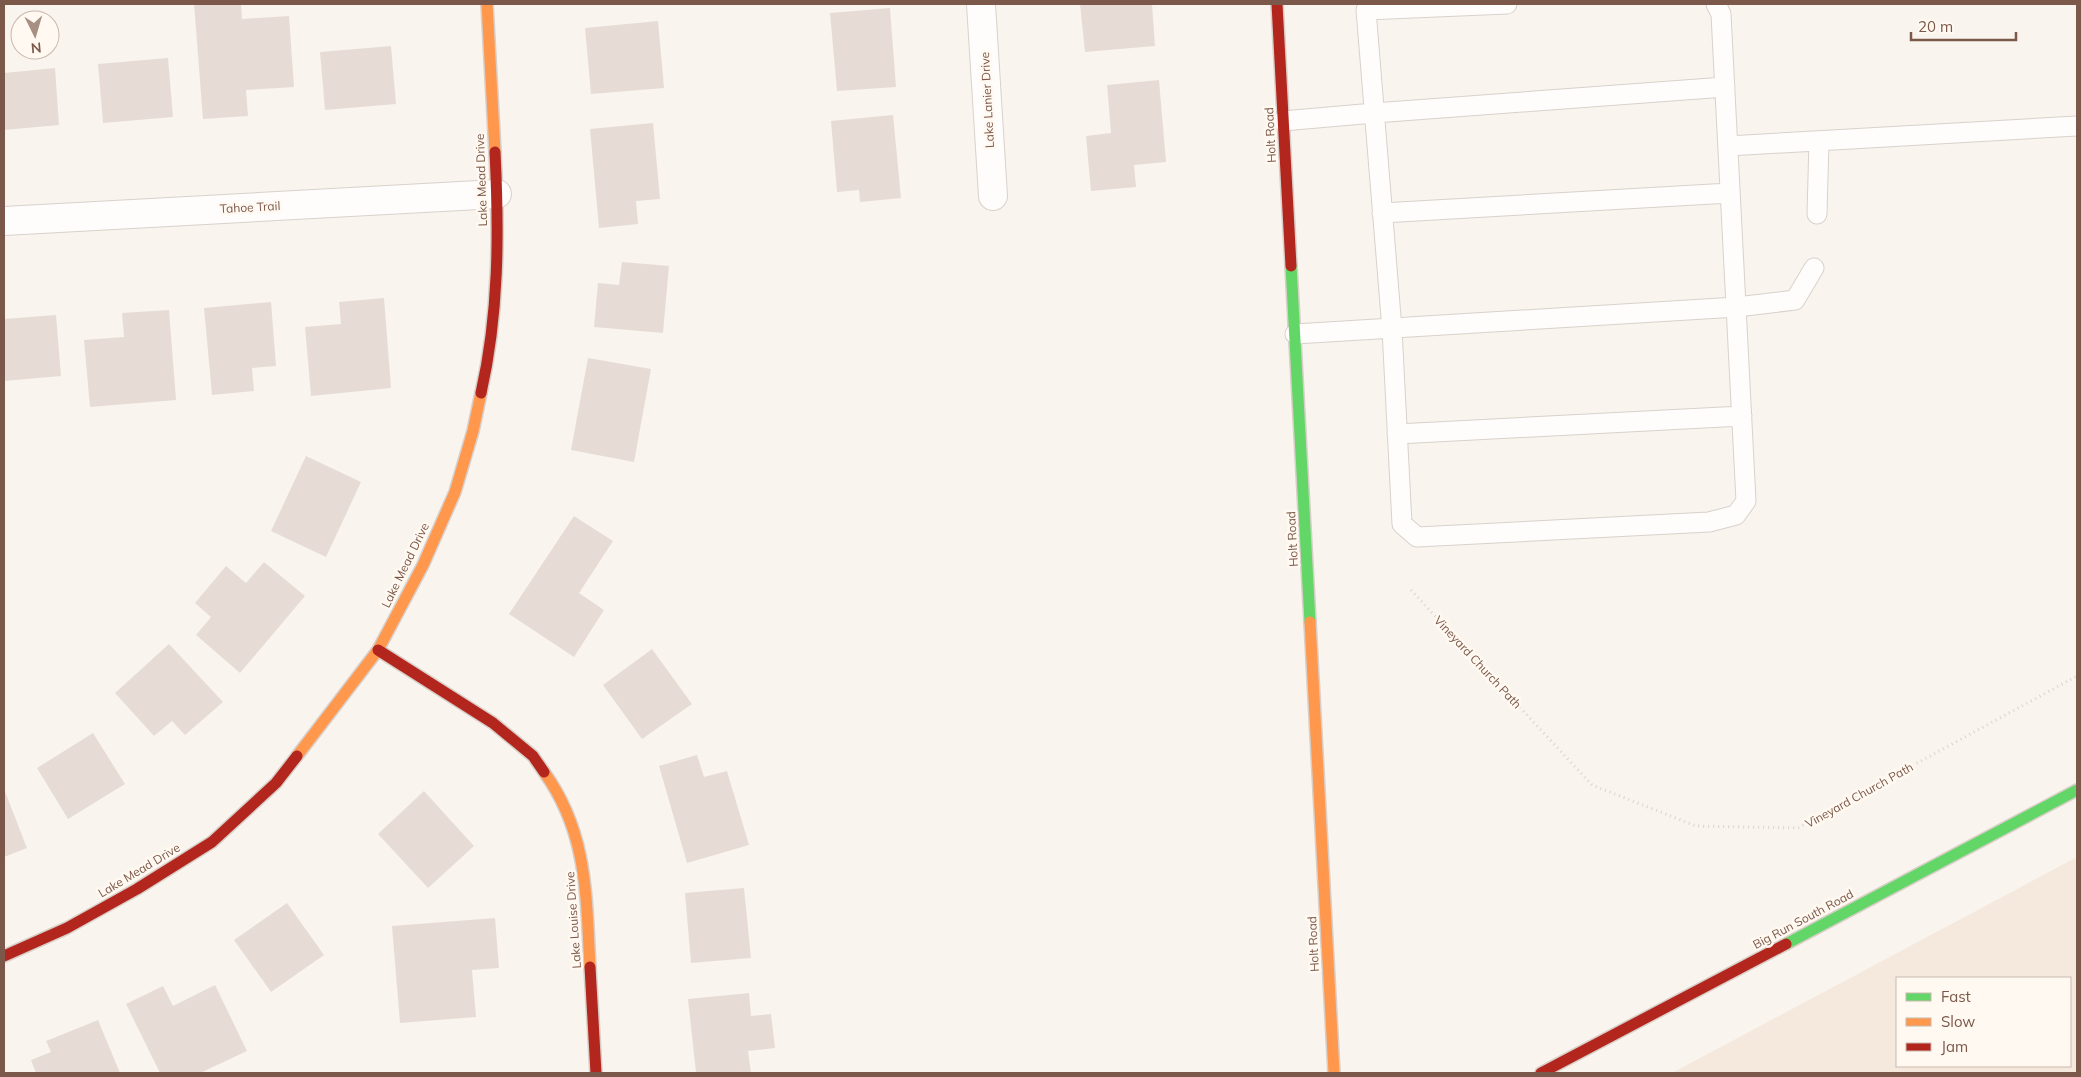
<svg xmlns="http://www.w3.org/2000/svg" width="2081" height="1077" font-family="Mulish,sans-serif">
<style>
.residential{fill:#f5e9de;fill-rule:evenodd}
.building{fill:#e6dcd5}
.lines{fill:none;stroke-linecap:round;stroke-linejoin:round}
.lane-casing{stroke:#d9d1cb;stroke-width:21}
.street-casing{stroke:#d9d1cb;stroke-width:30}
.fast-casing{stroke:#d9cfc9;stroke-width:14}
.slow-casing{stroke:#d9cfc9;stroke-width:14}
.jam-casing{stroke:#d9cfc9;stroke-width:14}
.path{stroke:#dcd2ce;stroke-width:3;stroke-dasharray:1 4;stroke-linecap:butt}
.lane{stroke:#fefdfc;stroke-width:19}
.street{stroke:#fefdfc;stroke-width:28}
.fast{stroke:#63d668;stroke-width:11}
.slow{stroke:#ff974d;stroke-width:11}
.jam{stroke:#b3261e;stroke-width:11}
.labels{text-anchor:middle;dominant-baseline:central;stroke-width:5;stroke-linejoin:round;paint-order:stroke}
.street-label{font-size:12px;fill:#7b5849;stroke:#fff9f1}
</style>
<rect width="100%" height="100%" fill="#f9f4ee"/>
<path class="residential" d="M 2077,857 L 2077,1073 L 1672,1073 ZM 1897,978 L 2070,978 L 2070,1066 L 1897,1066 Z"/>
<path class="building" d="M 194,4 L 241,4 L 242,19 L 289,16 L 294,87 L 246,90 L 248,116 L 203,119 Z
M 1080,4 L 1152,4 L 1155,46 L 1085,52 Z
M 890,8 L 896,87 L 837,91 L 830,13 Z
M 658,21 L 664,88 L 591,94 L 585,28 Z
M 391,46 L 396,104 L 325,110 L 320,52 Z
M 168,58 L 173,117 L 103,123 L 98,64 Z
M 55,68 L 59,125 L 4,130 L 4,73 Z
M 1159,80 L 1166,162 L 1134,165 L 1136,187 L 1091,191 L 1086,136 L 1111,133 L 1107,85 Z
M 893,115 L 901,198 L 860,202 L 859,190 L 837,192 L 831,121 Z
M 653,123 L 660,199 L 636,201 L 638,224 L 599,228 L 590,129 Z
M 622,262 L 669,266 L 663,333 L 594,327 L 598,283 L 619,285 Z
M 384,298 L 391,388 L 311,396 L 305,327 L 341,324 L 339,302 Z
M 271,302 L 276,366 L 252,368 L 254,391 L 212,395 L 204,308 Z
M 169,310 L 176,400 L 90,407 L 84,340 L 124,337 L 122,313 Z
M 56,315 L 61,376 L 4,381 L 4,319 Z
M 588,358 L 651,369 L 634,462 L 571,450 Z
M 306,456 L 361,482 L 326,557 L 271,531 Z
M 574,516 L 613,541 L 579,593 L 604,610 L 574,657 L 509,614 Z
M 264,562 L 305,596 L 240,673 L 196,635 L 211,617 L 195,603 L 226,566 L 246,583 Z
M 169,644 L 223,702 L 185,735 L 172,721 L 154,736 L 115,693 Z
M 652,649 L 692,704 L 642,739 L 603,685 Z
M 93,733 L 125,784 L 68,819 L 37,768 Z
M 697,755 L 704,777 L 727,771 L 749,845 L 687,863 L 659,766 Z
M 4,789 L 27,848 L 4,857 Z
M 424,791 L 474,846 L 428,888 L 378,834 Z
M 744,888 L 751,958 L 691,963 L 685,893 Z
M 287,903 L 324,955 L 271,992 L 234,940 Z
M 495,918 L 499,968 L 472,970 L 476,1017 L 400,1023 L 392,926 Z
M 215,985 L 247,1051 L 200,1073 L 160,1073 L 126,1004 L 163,986 L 173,1006 Z
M 749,993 L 751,1016 L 771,1014 L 775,1048 L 748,1051 L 751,1073 L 696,1073 L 688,999 Z
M 98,1020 L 120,1073 L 36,1073 L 31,1060 L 51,1052 L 46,1041 Z"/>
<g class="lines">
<g class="lane-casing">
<path id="lane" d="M 1507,4 L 1366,10 L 1392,329 L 1402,524 L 1417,537 L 1709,522 L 1736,515 L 1746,501 L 1721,14 L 1716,4
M 1283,121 L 1374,113 L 1725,87
M 1728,146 L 2077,126
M 1382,213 L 1730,193
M 1817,214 L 1819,141
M 1295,334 L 1737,307 L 1795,300 L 1814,268
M 1397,434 L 1742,416"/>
</g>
<g class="street-casing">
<path id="street" d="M 981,4 L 993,196
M 4,221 L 497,194"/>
</g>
<g class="fast-casing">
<path id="fast" d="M 1291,266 L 1310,622
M 1786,944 L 2077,790"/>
</g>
<g class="slow-casing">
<path id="slow" d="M 487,4 L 495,152
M 1310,622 L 1334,1073
M 297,756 L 378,650 L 423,565 L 455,492 L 473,431 L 481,393
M 544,772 C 588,833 586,896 590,967"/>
</g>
<g class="jam-casing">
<path id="jam" d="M 1277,4 L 1291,266
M 481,393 C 499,314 499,233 495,152
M 378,650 L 493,723 L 533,756 L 544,772
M 4,956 L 67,928 L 137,889 L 212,842 L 276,783 L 297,756
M 590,967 L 596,1073
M 1541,1073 L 1786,944"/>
</g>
<path class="path" d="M 1411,590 L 1592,785 L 1696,826 L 1798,828 L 2077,676"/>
<use href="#lane" class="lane"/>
<use href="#street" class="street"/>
<use href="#fast" class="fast"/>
<use href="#slow" class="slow"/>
<use href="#jam" class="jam"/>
</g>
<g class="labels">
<g class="street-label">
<text transform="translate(987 100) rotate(-93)">Lake Lanier Drive</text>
<text transform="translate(1270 135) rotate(-93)">Holt Road</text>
<text transform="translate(481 180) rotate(-92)">Lake Mead Drive</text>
<text transform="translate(250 207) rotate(-3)">Tahoe Trail</text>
<text transform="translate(1292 539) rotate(-93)">Holt Road</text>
<text transform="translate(405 565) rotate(-64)">Lake Mead Drive</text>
<text transform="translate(1478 662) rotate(47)">Vineyard Church Path</text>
<text transform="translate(1859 795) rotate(-29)">Vineyard Church Path</text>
<text transform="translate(139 870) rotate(-31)">Lake Mead Drive</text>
<text transform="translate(1803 919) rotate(-28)">Big Run South Road</text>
<text transform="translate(573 920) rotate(-94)">Lake Louise Drive</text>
<text transform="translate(1313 944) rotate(-93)">Holt Road</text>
</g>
</g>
<rect width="2081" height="1077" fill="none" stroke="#7b5849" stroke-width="10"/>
<rect x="1896" y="977" width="175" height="90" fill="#fff9f1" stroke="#cab9ae"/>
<rect x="1906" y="993" width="25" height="8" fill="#63d668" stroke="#cab9ae"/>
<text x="1941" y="1002" font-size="15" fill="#7b5849">Fast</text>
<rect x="1906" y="1018" width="25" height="8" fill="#ff974d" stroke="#cab9ae"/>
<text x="1941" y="1027" font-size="15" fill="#7b5849">Slow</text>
<rect x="1906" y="1043" width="25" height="8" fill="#b3261e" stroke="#cab9ae"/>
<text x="1941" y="1052" font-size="15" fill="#7b5849">Jam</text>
<g transform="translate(35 35) rotate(175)"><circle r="24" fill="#fff9f1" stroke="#cab9ae"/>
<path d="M0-4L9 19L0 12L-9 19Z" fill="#a78f83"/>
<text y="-8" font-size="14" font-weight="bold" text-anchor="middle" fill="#7b5849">N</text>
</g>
<path d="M1911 32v8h105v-8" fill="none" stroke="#7b5849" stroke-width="2.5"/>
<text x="1918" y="32" font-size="15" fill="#7b5849" stroke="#fff9f1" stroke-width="4" paint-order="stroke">20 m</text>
</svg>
